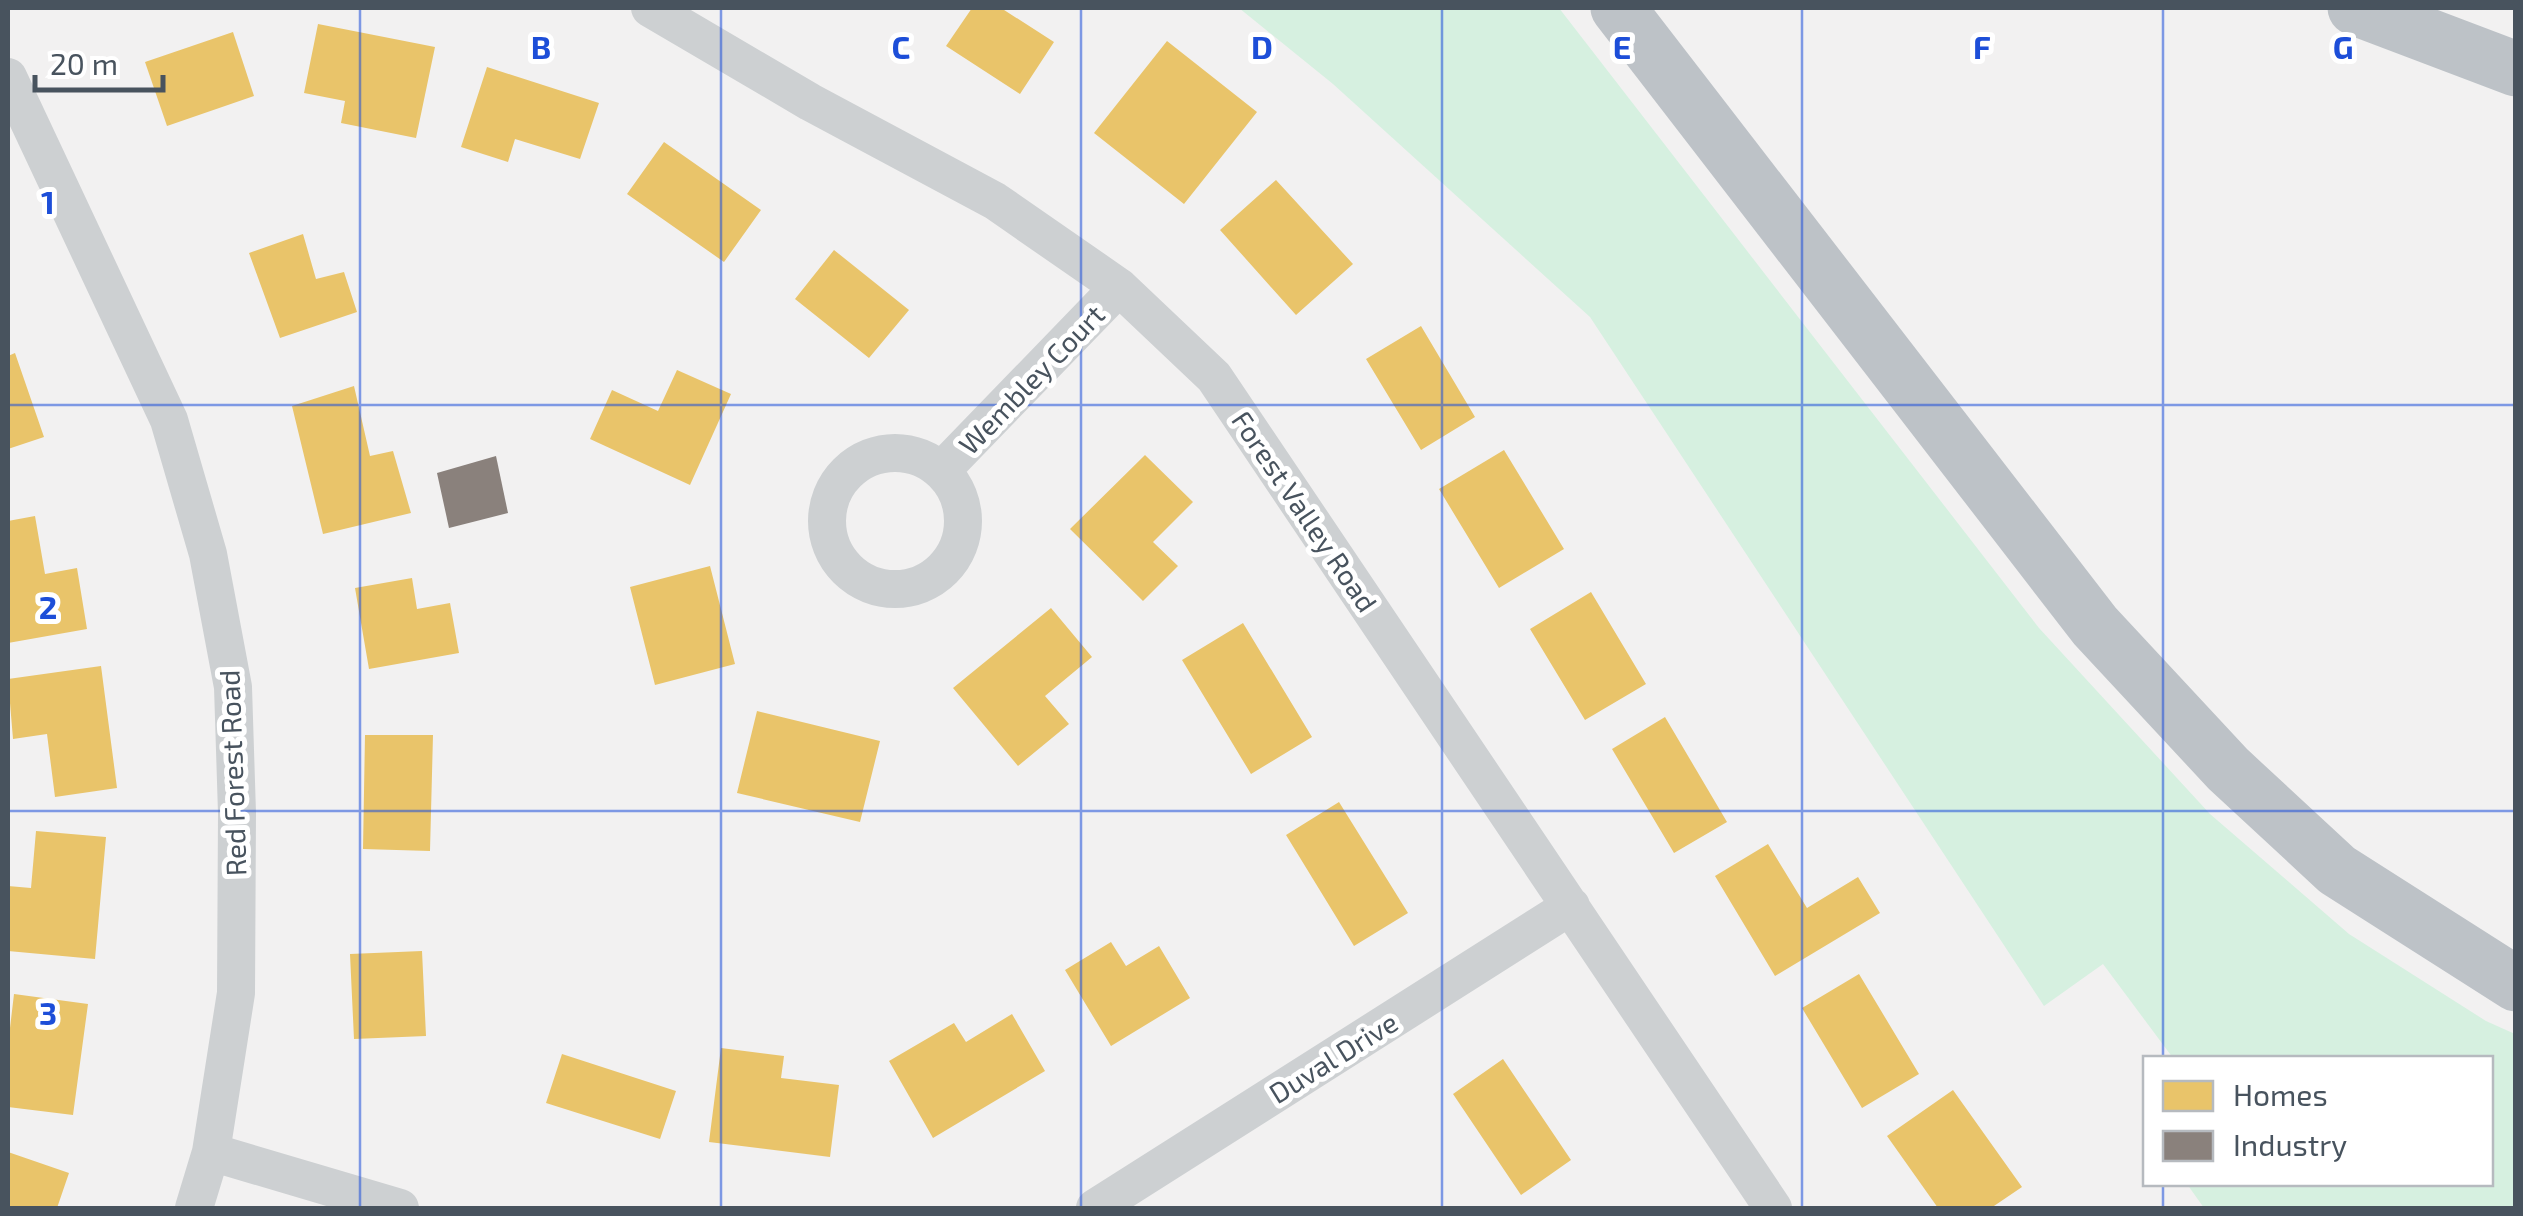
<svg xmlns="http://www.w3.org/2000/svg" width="2523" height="1216" font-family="'Exo 2',sans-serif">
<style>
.green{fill:#d6f0e0}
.homes{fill:#e9c46a}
.industry{fill:#8a817c}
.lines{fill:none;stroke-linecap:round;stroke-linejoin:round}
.street{stroke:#cdd0d2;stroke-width:38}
.highway{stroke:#bdc2c7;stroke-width:55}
.grid{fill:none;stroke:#1d4ed8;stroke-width:2.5;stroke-opacity:0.55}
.labels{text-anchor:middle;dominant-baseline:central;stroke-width:10;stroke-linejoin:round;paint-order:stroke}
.street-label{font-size:28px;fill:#48535e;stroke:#fff}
.grid-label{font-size:32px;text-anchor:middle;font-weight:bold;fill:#1d4ed8;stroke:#fff;stroke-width:10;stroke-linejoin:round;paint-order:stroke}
</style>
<rect width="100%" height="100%" fill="#f2f1f1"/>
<path class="green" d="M 1239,8 L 1559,8 L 2039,628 L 2210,814 L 2349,934 L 2486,1021 L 2515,1034 L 2515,1208 L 2204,1208 L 2187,1184 L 2490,1184 L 2490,1058 L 2173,1058 L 2103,964 L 2044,1006 L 1590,317 L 1333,84 Z"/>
<path class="homes" d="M 972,8 L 1001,8 L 1054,42 L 1020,94 L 946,46 Z
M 318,24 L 435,47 L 416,138 L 341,123 L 345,101 L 304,93 Z
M 233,32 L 254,96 L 167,126 L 145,62 Z
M 1167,41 L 1257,112 L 1184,204 L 1094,133 Z
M 487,67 L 599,103 L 580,159 L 515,139 L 508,162 L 461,147 Z
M 664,142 L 761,210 L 724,262 L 627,194 Z
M 1276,180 L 1353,264 L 1296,315 L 1220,230 Z
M 303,234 L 316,279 L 344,272 L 357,312 L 280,338 L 249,253 Z
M 834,250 L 909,310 L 869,358 L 795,299 Z
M 1421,326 L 1475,417 L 1421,450 L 1366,359 Z
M 15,353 L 44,437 L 8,449 L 8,356 Z
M 677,370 L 731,394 L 690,485 L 590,439 L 612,390 L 658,411 Z
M 354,386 L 370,456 L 393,451 L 411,513 L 323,534 L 292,406 Z
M 1504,450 L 1564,549 L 1499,588 L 1439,489 Z
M 1145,455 L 1193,502 L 1153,542 L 1178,566 L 1143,601 L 1070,529 Z
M 35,516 L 45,574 L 77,568 L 87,629 L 8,643 L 8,521 Z
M 710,566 L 735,664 L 655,685 L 630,587 Z
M 412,578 L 417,609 L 450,603 L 459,653 L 369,669 L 355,588 Z
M 1591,592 L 1646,684 L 1585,720 L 1530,629 Z
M 1051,608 L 1092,657 L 1045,696 L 1069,724 L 1018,766 L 953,688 Z
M 1243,623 L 1312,737 L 1251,774 L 1182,660 Z
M 101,666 L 117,788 L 55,797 L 47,734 L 13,739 L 8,679 Z
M 757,711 L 880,741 L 860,822 L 737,793 Z
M 1665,717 L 1727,822 L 1674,853 L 1612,749 Z
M 365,735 L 433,735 L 430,851 L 363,849 Z
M 1339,802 L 1408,913 L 1354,946 L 1286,835 Z
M 36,831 L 106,837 L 95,959 L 8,951 L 8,886 L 31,888 Z
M 1768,844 L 1807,908 L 1858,877 L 1880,913 L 1775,976 L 1715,876 Z
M 1111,942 L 1126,966 L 1159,946 L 1190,998 L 1111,1046 L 1065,970 Z
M 422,951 L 426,1036 L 354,1039 L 350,954 Z
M 1859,974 L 1919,1074 L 1862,1108 L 1802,1008 Z
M 14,994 L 88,1004 L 73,1115 L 8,1107 L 8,1045 Z
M 1012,1014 L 1045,1071 L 933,1138 L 889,1061 L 954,1023 L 966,1042 Z
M 721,1048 L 784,1056 L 781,1078 L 839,1085 L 830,1157 L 709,1142 Z
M 562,1054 L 676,1091 L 660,1139 L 546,1103 Z
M 1503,1059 L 1571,1160 L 1521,1195 L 1453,1094 Z
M 1953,1090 L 2022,1187 L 1991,1208 L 1938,1208 L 1887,1136 Z
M 8,1152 L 69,1173 L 57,1208 L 8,1208 Z"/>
<path class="industry" d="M 496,456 L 508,513 L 449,528 L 437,473 Z"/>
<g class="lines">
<path class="street" d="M 650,8 L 810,102 L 995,201 L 1119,287 L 1214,377 L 1773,1208
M 8,77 L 169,420 L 208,554 L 233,687 L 237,813 L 236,993 L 211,1152 L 194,1208
M827 521a68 68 0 1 1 136 0a68 68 0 1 1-136 0Z
M 942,470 L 1119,287
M 211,1152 L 400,1208
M 1095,1208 L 1571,906"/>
<path class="highway" d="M 1618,8 L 2095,626 L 2228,769 L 2337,870 L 2516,984
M 2355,8 L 2516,69"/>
</g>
<path class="grid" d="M 360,8 L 360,1208M 721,8 L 721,1208M 1081,8 L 1081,1208M 1442,8 L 1442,1208M 1802,8 L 1802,1208M 2163,8 L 2163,1058M 8,405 L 2516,405M 8,811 L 2516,811M 2163,1184 L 2163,1208"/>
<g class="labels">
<g class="street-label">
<text transform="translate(1031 379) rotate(-46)">Wembley Court</text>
<text transform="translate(1305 511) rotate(56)">Forest Valley Road</text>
<text transform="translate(232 773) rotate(-92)">Red Forest Road</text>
<text transform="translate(1333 1057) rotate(-32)">Duval Drive</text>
</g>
</g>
<g class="grid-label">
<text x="541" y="59">B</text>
<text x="901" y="59">C</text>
<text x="1262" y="59">D</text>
<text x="1622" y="59">E</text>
<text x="1982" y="59">F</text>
<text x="2343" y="59">G</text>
<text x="48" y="214">1</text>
<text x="48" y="619">2</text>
<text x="48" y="1025">3</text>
</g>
<rect width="2523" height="1216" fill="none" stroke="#48535e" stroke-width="20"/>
<rect x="2143" y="1056" width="350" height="130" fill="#ffffff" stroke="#b6babf" stroke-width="2.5"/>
<rect x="2163" y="1081" width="50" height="30" fill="#e9c46a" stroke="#b6babf" stroke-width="2.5"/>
<text x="2233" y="1106" font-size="30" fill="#48535e">Homes</text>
<rect x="2163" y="1131" width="50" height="30" fill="#8a817c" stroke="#b6babf" stroke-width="2.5"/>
<text x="2233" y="1156" font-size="30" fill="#48535e">Industry</text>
<path d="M35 75v15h128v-15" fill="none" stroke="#48535e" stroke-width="5"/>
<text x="50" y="75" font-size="30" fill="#48535e" stroke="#ffffff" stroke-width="8" paint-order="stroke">20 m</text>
</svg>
